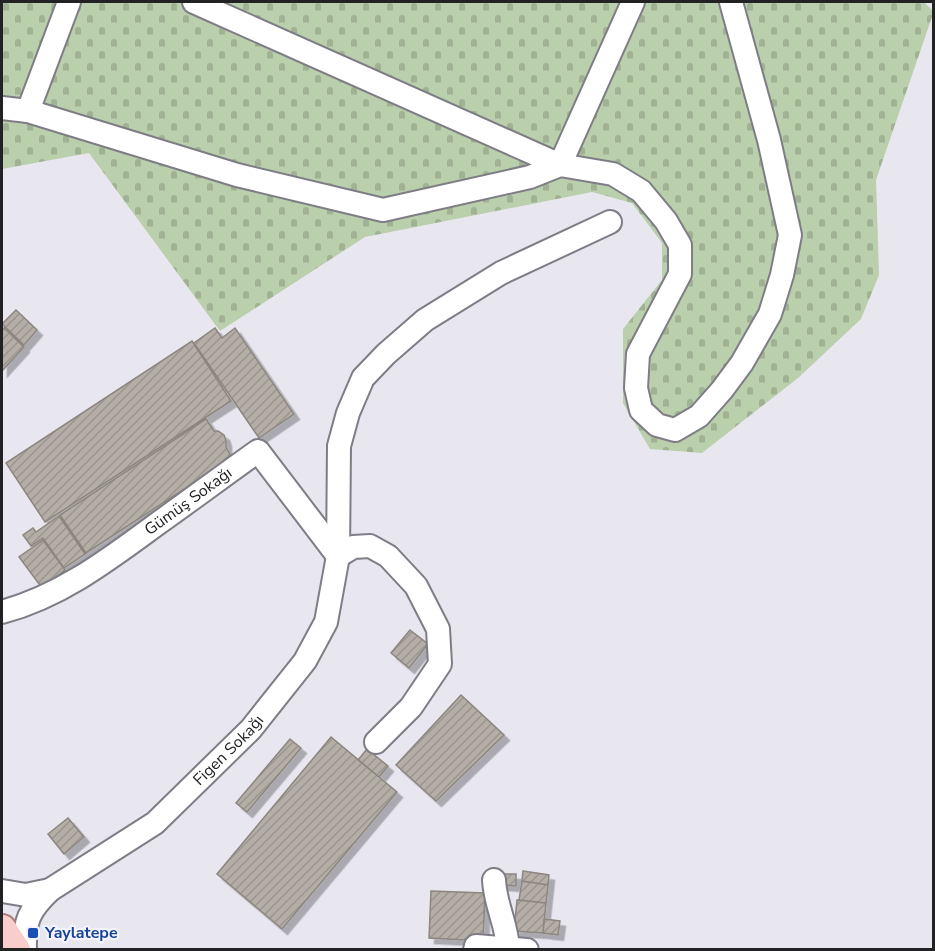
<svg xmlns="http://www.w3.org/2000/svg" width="935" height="951" font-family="'Nunito Sans',sans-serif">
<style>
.cemetery{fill:url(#cemetery-stones)}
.building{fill:url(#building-hatch);stroke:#8c867f;stroke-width:1.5;filter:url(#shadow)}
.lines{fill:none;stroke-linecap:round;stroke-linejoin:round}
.minor-casing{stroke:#7e7d86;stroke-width:26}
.major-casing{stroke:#aa7c7b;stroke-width:32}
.minor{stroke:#fff;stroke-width:22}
.major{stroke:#f8cecc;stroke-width:28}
.transit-dot{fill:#1a4fb4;stroke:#f5f4fd;stroke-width:2}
.labels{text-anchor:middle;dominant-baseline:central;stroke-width:4.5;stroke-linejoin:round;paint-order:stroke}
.street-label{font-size:16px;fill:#222225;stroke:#f5f4fd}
.transit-label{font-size:16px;font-weight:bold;fill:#164399;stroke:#f5f4fd;text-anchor:start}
</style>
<defs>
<pattern id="cemetery-stones" width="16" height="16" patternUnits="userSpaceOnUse" patternTransform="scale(1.5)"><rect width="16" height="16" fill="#bacfac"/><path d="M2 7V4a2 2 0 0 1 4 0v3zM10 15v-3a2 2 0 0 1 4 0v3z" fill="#a0b194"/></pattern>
<pattern id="building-hatch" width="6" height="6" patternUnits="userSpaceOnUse" patternTransform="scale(1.5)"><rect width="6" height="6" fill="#b4aea7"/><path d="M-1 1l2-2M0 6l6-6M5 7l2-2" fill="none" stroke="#9a9590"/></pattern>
<filter id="shadow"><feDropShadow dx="5.5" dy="5.5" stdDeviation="0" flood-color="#0004"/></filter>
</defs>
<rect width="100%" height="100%" fill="#e8e7f0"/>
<path class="cemetery" d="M 2,2 L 924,2 L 933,11 L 933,14 L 876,180 L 879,275 L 861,319 L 798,378 L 702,453 L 650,449 L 623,403 L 623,329 L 662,280 L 662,243 L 632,203 L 592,192 L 365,237 L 220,331 L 89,153 L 2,169 Z"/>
<path class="building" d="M 16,310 L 37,330 L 24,345 L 2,324 Z
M 4,328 L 24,347 L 2,371 L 2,331 Z
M 215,328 L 222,338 L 235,328 L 294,414 L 259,438 L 194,343 Z
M 192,341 L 231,401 L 45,522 L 6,463 Z
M 206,419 L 214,431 L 218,431 L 224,435 L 226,441 L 226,447 L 232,458 L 86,553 L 60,515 Z
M 59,516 L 85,554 L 64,568 L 43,538 L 31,546 L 23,535 L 33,528 L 36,532 Z
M 43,540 L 65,570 L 42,588 L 19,557 Z
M 410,630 L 428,644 L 409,668 L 391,653 Z
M 461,695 L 504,735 L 436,801 L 396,765 Z
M 331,737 L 397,792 L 282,929 L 217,874 Z
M 290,739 L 301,748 L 247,812 L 236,803 Z
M 367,749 L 388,766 L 379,777 L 358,760 Z
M 68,818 L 84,837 L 64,854 L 48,834 Z
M 523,871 L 549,875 L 548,885 L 522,881 Z
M 501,874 L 516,874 L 516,886 L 500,885 Z
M 522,881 L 548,885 L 546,903 L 519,900 Z
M 431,891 L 485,893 L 483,941 L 429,938 Z
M 517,900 L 546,903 L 543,933 L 514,931 Z
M 544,919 L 560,921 L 558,935 L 543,933 Z"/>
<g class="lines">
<g class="minor-casing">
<g id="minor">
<path d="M 194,2 L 560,165 L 633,2"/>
<path d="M 2,108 L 28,111 L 237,175 L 383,210 L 530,177 L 560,165 L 613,174 L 641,191 L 666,221 L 680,245 L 680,274 L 638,354 L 636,388 L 641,410 L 657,425 L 675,430 L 699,416 L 722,390 L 742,363 L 770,314 L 782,275 L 790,235 L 769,140 L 731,2"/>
<path d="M 28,111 L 69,2"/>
<path d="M 338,556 L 353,547 L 370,546 L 388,556 L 416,586 L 438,629 L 440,664 L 411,707 L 376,742"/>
<path id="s1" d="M 2,612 C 61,596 108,560 157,524 C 191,500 224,475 258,451 L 338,556"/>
<path d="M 494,880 C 495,904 506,922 508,947"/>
<path id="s2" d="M 50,890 L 155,823 L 251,729 L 305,661 L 326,622 L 338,556 L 339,446 L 348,413 L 363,378 L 386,354 L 425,320 L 501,273 L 610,222"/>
<path d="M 2,891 L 26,895 L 50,890 C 29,910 24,921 25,950"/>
<path d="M 475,950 L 476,946 L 527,950"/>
</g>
</g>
<g class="major-casing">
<path id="major" d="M 2,929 L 16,950"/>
</g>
<use href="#minor" class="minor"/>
<use href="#major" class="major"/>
</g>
<rect class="transit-dot" x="27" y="927" width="12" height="12" rx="3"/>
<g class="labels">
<g class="street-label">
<text stroke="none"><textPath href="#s1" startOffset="218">Gümüş Sokağı</textPath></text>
<text stroke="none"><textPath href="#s2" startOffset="228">Figen Sokağı</textPath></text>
</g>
<g class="transit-label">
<text x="45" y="933">Yaylatepe</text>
</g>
</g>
<rect width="935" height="951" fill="none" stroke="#222225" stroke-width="6"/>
</svg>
